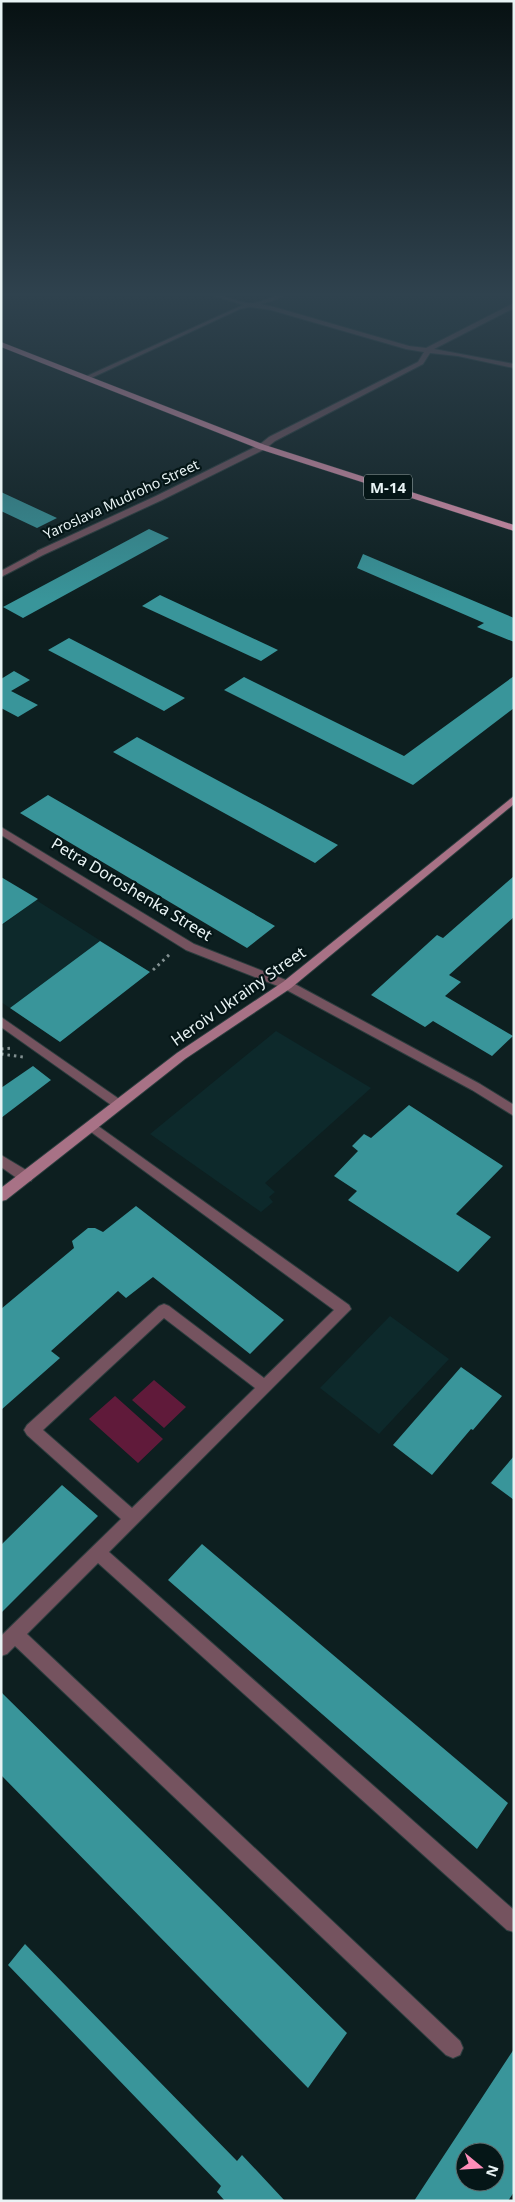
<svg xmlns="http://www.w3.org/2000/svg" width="515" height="2202" font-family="'Noto Sans',sans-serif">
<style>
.built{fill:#0d292b}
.green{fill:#601a3a}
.building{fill:#39959a;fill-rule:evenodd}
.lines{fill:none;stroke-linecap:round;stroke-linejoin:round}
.service-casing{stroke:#2c3d3e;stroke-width:2}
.pedestrian-casing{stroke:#2c3d3e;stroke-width:2}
.minor-casing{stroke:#2c3d3e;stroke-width:2}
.tertiary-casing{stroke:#2c3d3e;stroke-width:2}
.secondary-casing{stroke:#2c3d3e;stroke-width:2}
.trunk-casing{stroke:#2c3d3e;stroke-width:1}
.path{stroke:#829091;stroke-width:3;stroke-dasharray:2.5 4;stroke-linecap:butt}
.service{fill:#75535f;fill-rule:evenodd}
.pedestrian{fill:#75535f;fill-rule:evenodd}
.minor{fill:#75535f;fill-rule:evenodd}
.tertiary{fill:#75535f;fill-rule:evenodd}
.secondary{fill:#a87286;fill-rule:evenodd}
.trunk{fill:#e295b1;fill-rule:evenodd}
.labels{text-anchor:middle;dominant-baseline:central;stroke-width:4.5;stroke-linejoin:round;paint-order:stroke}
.far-street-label{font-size:14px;fill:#e8f3f4;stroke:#051617}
.shield{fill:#051617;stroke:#a4b1b2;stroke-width:1}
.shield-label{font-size:15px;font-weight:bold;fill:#e8f3f4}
.street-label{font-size:16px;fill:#e8f3f4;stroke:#051617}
</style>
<rect width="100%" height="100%" fill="#0d1f20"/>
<path class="built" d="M 286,293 L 514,293 L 514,305 L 435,346 L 408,348 L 272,308 L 270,300 Z
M 36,900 L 150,972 L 60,1042 L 1,1002 L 1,926 Z
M 276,1031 L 371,1088 L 265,1183 L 275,1192 L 269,1197 L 273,1202 L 261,1212 L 150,1134 Z
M 390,1316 L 449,1359 L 379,1434 L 320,1388 Z"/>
<path class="green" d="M 154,1380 L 186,1407 L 164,1428 L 132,1400 Z
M 115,1396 L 163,1439 L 138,1463 L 89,1419 Z"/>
<path class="building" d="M 1,492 L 57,518 L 37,528 L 1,511 Z
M 149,529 L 169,538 L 23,618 L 3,607 Z
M 363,554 L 514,618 L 514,642 L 477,627 L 484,623 L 357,568 Z
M 160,595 L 278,650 L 261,661 L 142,606 Z
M 69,638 L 185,698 L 164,711 L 48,650 Z
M 14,671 L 30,680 L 11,691 L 38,705 L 18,717 L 1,708 L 1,679 Z
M 514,676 L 514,708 L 413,785 L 224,690 L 244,677 L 404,756 Z
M 137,737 L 338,845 L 315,863 L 113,752 Z
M 48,795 L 275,926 L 247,948 L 20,813 Z
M 514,876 L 514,917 L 449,975 L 461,982 L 445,996 L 513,1036 L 492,1056 L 433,1021 L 425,1027 L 371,995 L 437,935 L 443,938 Z
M 1,877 L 38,899 L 1,925 Z
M 100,941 L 150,972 L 60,1042 L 10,1008 Z
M 33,1066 L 51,1080 L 1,1118 L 1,1088 Z
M 409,1105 L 503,1166 L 456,1214 L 491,1237 L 458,1272 L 348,1200 L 357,1191 L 334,1176 L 358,1151 L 352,1146 L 364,1134 L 371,1138 Z
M 136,1206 L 284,1320 L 250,1354 L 153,1277 L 126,1298 L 118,1291 L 51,1351 L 60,1358 L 1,1410 L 1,1309 L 74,1248 L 72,1241 L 88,1228 L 95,1228 L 103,1232 Z
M 461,1367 L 502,1396 L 473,1430 L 471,1429 L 432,1475 L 393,1445 Z
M 514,1456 L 514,1500 L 491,1483 Z
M 62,1485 L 98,1516 L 1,1613 L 1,1545 Z
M 202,1544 L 508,1803 L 477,1849 L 168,1580 Z
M 1,1692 L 347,2033 L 308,2088 L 1,1775 Z
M 25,1944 L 237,2161 L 242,2155 L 285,2201 L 225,2201 L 217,2192 L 221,2186 L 8,1965 Z
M 514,2049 L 514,2192 L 508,2201 L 414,2201 ZM 465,2152 L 495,2152 L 495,2182 L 465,2182 Z"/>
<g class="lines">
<g class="service-casing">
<path id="service" d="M 1,1017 L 122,1101 L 124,1104 L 122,1107 L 114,1107 L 1,1027 Z
M 91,1121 L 349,1305 L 351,1309 L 109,1552 L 514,1910 L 514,1932 L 507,1930 L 98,1563 L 27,1634 L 460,2041 L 463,2048 L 460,2055 L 453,2058 L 446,2055 L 15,1646 L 7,1654 L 1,1656 L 1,1636 L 121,1519 L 27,1435 L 24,1430 L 27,1425 L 159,1306 L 164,1304 L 169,1306 L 264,1378 L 334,1310 L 87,1129 L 85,1126 L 87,1123 ZM 164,1318 L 255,1388 L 132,1508 L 43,1430 Z
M 1,1155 L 31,1173 L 33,1177 L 31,1181 L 21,1181 L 1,1167 Z"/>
</g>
<g class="pedestrian-casing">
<path id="pedestrian" d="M 40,550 L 43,551 L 43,555 L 1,577 L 1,571 Z"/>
</g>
<g class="minor-casing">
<path id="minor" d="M 207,293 C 222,293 236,303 250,303 C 264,303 276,293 289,293 L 272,301 L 260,304 L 274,307 L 409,346 L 426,348 L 514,303 L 514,308 L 434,349 L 514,364 L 514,368 L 458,356 L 430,353 L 423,364 L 275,441 L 265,449 L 162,500 L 43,555 L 37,555 L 37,551 L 156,496 L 259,445 L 269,437 L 418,362 L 424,352 L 406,349 L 271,310 L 250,307 L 240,309 L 89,379 L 85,379 L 85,377 L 243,305 Z"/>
</g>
<g class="tertiary-casing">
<path id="tertiary" d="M 1,827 L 194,944 L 291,982 L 480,1084 L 514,1105 L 514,1116 L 472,1090 L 283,988 L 186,950 L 1,835 Z"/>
</g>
<g class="secondary-casing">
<path id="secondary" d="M 514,796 L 514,804 L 291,988 L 185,1059 L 6,1200 L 1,1201 L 1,1188 L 177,1053 L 283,982 Z"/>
</g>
<g class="trunk-casing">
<path id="trunk" d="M 1,342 L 265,445 L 514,525 L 514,531 L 259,449 L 1,347 Z"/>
</g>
<path class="path" d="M 153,970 L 171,953
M 1,1049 L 13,1048
M 1,1054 L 23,1057"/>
<use href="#service" class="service"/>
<use href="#pedestrian" class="pedestrian"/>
<use href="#minor" class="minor"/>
<use href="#tertiary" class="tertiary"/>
<use href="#secondary" class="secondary"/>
<use href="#trunk" class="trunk"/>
</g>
<linearGradient id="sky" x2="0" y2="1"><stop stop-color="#071112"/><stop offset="0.49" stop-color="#2f424e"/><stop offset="1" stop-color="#2f424e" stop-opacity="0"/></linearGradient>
<rect width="515" height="601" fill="url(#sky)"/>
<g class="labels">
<g class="far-street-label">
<text transform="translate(121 499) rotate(-25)">Yaroslava Mudroho Street</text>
</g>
<rect class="shield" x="364" y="474.5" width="48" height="25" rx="4"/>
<g class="shield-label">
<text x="388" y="487">М-14</text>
</g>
<g class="street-label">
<text transform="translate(132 889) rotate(31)">Petra Doroshenka Street</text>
<text transform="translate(238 996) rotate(-35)">Heroiv Ukrainy Street</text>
</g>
</g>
<rect width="515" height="2202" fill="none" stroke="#e8f3f4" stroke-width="5"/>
<g transform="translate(480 2167) rotate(108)"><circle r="24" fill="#051617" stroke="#606e6f"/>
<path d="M0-4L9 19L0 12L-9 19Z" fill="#ff8eba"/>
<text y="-8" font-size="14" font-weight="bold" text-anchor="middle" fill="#e8f3f4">N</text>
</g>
</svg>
